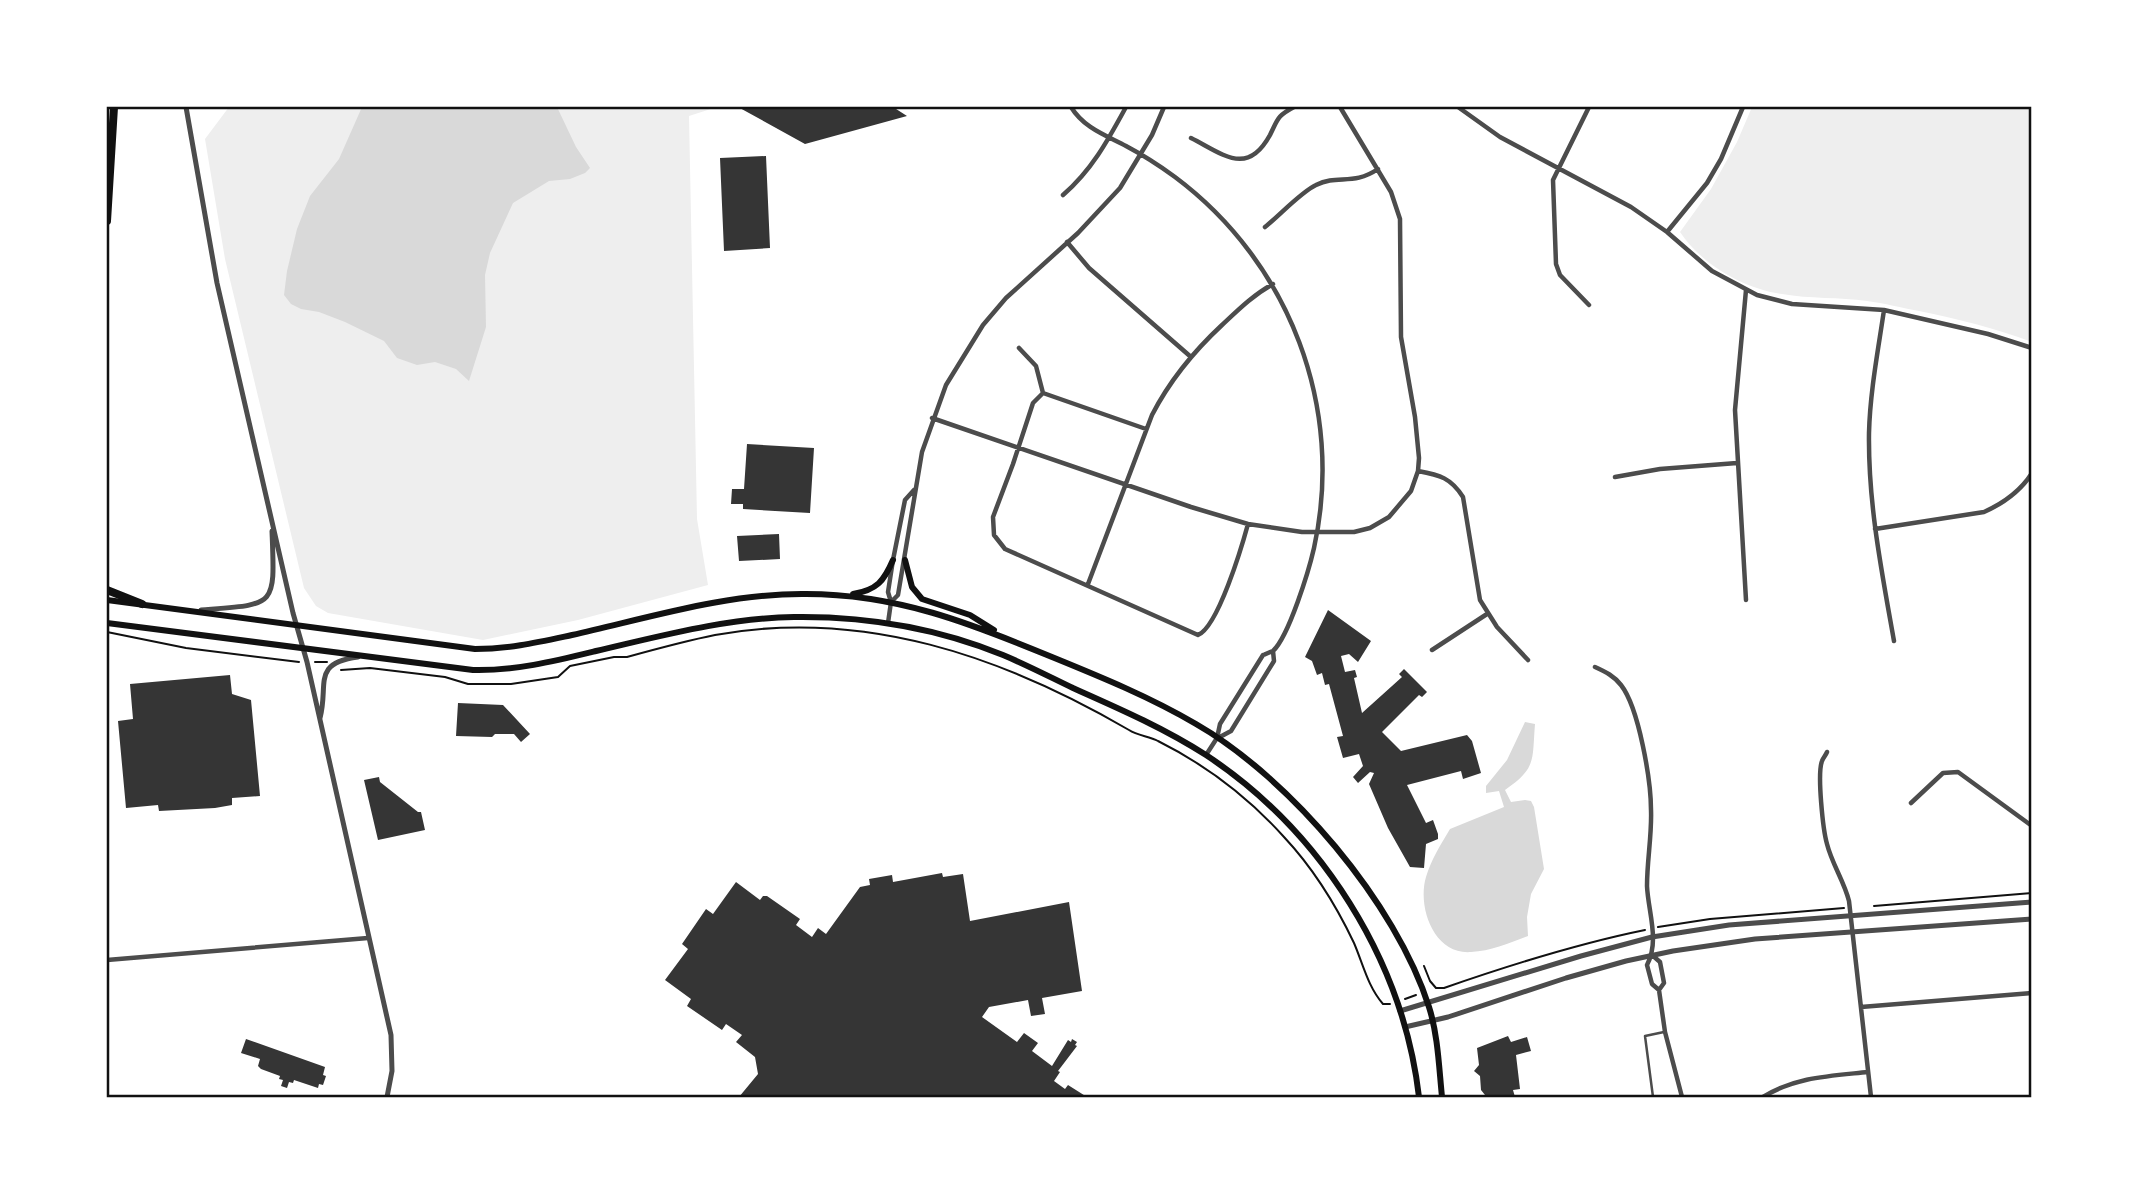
<svg xmlns="http://www.w3.org/2000/svg" width="2139" height="1204" font-family="Signika,sans-serif">
<style>
.green{fill:#eee}
.water{fill:#d9d9d9}
.building{fill:#353535}
.lines{fill:none;stroke-linecap:round;stroke-linejoin:round}
.path{stroke:#111;stroke-width:2}
.service{stroke:#4c4c4c;stroke-width:2.5}
.minor{stroke:#4c4c4c;stroke-width:4.5}
.tertiary{stroke:#4c4c4c;stroke-width:5}
.secondary{stroke:#111;stroke-width:6}
.motorway{stroke:#111;stroke-width:8}
.neatline{fill:none;stroke:#111;stroke-width:2.5}
</style>
<rect width="100%" height="100%" fill="#fff"/>
<path class="green" d="M 229,107 L 717,107 L 689,116 L 697,519 L 708,585 L 578,620 L 483,640 L 328,613 L 316,606 L 304,588 L 225,259 L 205,139 Z
M 1752,107 L 2032,107 L 2032,342 C 1995,328 1958,319 1919,311 C 1902,308 1884,303 1867,301 C 1839,297 1810,299 1782,294 C 1744,289 1701,264 1680,232 L 1711,189 L 1737,142 Z"/>
<path class="water" d="M 362,107 L 557,107 L 576,147 L 590,168 L 585,173 L 570,179 L 549,181 L 513,203 L 490,253 L 485,275 L 486,327 L 469,381 L 456,369 L 435,362 L 417,365 L 397,358 L 384,341 L 345,322 L 319,312 L 301,309 L 291,304 L 284,295 L 287,271 L 297,229 L 310,196 L 339,159 Z
M 1525,722 L 1535,724 C 1532,760 1537,768 1505,790 L 1511,802 L 1525,800 L 1531,801 L 1534,807 L 1544,869 L 1531,894 L 1527,917 L 1528,936 C 1510,943 1491,951 1471,952 C 1434,955 1417,907 1426,877 C 1431,860 1441,844 1450,829 L 1504,807 L 1499,791 L 1486,793 L 1486,786 L 1507,760 Z"/>
<path class="building" d="M 738,107 L 893,107 L 907,116 L 805,144 Z
M 766,156 L 770,248 L 724,251 L 720,158 Z
M 747,444 L 814,448 L 810,513 L 743,509 L 743,504 L 731,504 L 732,489 L 744,489 Z
M 779,534 L 780,559 L 739,561 L 737,536 Z
M 1328,610 L 1371,641 L 1358,662 L 1349,654 L 1341,656 L 1345,672 L 1355,670 L 1357,677 L 1354,678 L 1362,713 L 1402,677 L 1399,674 L 1404,669 L 1427,692 L 1422,697 L 1419,695 L 1382,732 L 1401,751 L 1467,735 L 1472,741 L 1481,773 L 1463,779 L 1461,771 L 1407,785 L 1426,823 L 1433,820 L 1438,834 L 1438,839 L 1426,844 L 1424,868 L 1410,867 L 1388,828 L 1369,784 L 1374,773 L 1370,772 L 1358,783 L 1353,777 L 1363,766 L 1359,754 L 1343,758 L 1337,737 L 1343,736 L 1329,684 L 1325,685 L 1322,673 L 1317,675 L 1312,661 L 1305,657 Z
M 230,675 L 232,694 L 251,700 L 260,796 L 232,798 L 232,805 L 215,808 L 159,811 L 158,805 L 126,808 L 118,721 L 133,719 L 130,684 Z
M 458,703 L 503,705 L 530,734 L 521,742 L 514,734 L 495,734 L 492,737 L 456,736 Z
M 379,777 L 380,782 L 418,812 L 421,812 L 425,830 L 378,840 L 364,780 Z
M 942,873 L 943,877 L 963,874 L 970,921 L 1069,902 L 1082,991 L 1042,998 L 1045,1014 L 1031,1016 L 1028,1000 L 989,1007 L 982,1017 L 1017,1042 L 1024,1033 L 1038,1043 L 1032,1051 L 1052,1066 L 1068,1040 L 1071,1042 L 1072,1039 L 1077,1042 L 1075,1045 L 1077,1046 L 1058,1071 L 1060,1072 L 1054,1081 L 1065,1089 L 1068,1085 L 1087,1097 L 739,1097 L 758,1074 L 755,1057 L 736,1042 L 742,1035 L 726,1024 L 722,1030 L 687,1006 L 691,999 L 665,980 L 688,949 L 682,944 L 706,909 L 713,914 L 736,882 L 760,900 L 763,896 L 767,896 L 800,919 L 796,925 L 812,937 L 818,928 L 826,934 L 860,887 L 870,885 L 869,879 L 892,875 L 893,882 Z
M 1508,1036 L 1511,1042 L 1527,1037 L 1531,1051 L 1516,1055 L 1520,1089 L 1513,1090 L 1515,1097 L 1479,1097 L 1485,1095 L 1481,1090 L 1480,1076 L 1474,1071 L 1479,1065 L 1477,1048 Z
M 246,1039 L 325,1067 L 323,1075 L 326,1076 L 323,1085 L 319,1084 L 318,1088 L 294,1080 L 293,1083 L 289,1082 L 287,1088 L 281,1086 L 283,1080 L 279,1079 L 280,1076 L 261,1069 L 258,1066 L 260,1059 L 241,1053 Z"/>
<g class="lines">
<path class="path" d="M 107,632 L 186,648 L 299,662
M 315,662 L 327,662
M 341,670 L 370,668 L 445,677 L 468,684 L 511,684 L 558,677 L 570,666 L 614,657 L 627,657 C 656,649 685,641 715,635 C 863,608 1002,656 1129,730 C 1138,736 1149,736 1158,741 C 1206,765 1249,798 1284,837 C 1314,869 1335,903 1354,943 C 1363,964 1368,987 1383,1004 L 1390,1004
M 1874,906 L 2032,893
M 1658,927 L 1710,919 L 1844,908
M 1424,966 L 1430,981 L 1436,988 L 1444,988 C 1510,965 1576,944 1645,930
M 1405,999 L 1416,995"/>
<path class="service" d="M 1653,1097 L 1645,1036 L 1664,1032"/>
<path class="minor" d="M 1071,107 C 1084,128 1105,135 1126,146 C 1143,155 1160,166 1175,177 C 1290,263 1345,408 1314,548 C 1309,570 1289,636 1273,651 C 1272,651 1264,655 1263,655 L 1220,724 L 1217,738 L 1206,755
M 1458,107 L 1500,137 L 1631,207 L 1667,232 L 1712,271 L 1757,295 L 1792,304 L 1884,310 L 1988,334 L 2032,348
M 1589,107 L 1553,180 L 1556,264 L 1560,275 L 1589,305
M 1191,138 C 1223,154 1247,177 1270,135 C 1278,119 1277,116 1294,107
M 1063,195 C 1092,170 1108,140 1126,107
M 1265,227 C 1279,216 1301,192 1316,185 C 1338,174 1353,186 1378,169
M 1667,232 L 1707,183 L 1721,159 L 1743,107
M 1067,242 L 1089,268 L 1191,357
M 1884,310 C 1878,351 1870,392 1869,433 C 1868,504 1882,573 1894,641
M 1019,348 L 1036,366 L 1043,393
M 932,418 L 1191,507 L 1248,524 L 1302,532 L 1354,532 L 1370,528 L 1389,517 L 1411,491 L 1418,471 L 1419,458 L 1415,417 L 1401,337 L 1400,219 L 1391,192 L 1340,107
M 1146,429 L 1043,393 L 1033,403 L 1013,464 L 993,517 L 994,535 L 1005,549 L 1198,635 C 1218,627 1242,546 1248,524
M 1418,471 C 1440,475 1451,478 1463,497 L 1480,600 L 1497,627 L 1528,660
M 1615,477 L 1660,469 L 1737,463
M 1875,529 L 1984,512 C 2004,503 2020,492 2032,473
M 1088,584 L 1152,415 C 1170,380 1193,352 1222,325 C 1238,310 1253,295 1273,284
M 1746,600 L 1735,410 L 1746,290
M 891,602 L 898,595 L 922,452 L 946,385 L 983,325 L 1006,298 L 1078,233 L 1120,188 L 1152,135 L 1164,107
M 888,623 L 891,602 L 888,592 L 893,560 L 905,500 L 914,490
M 1432,650 L 1487,614
M 1595,667 C 1606,672 1614,676 1621,685 C 1639,708 1651,781 1651,810 C 1652,835 1647,860 1647,886 C 1648,911 1660,941 1647,965 L 1652,984 L 1659,990 L 1665,1032 L 1682,1097
M 1218,738 L 1231,731 L 1274,661 L 1273,651
M 1827,752 C 1826,755 1823,758 1822,761 C 1817,774 1823,830 1827,844 C 1832,864 1844,881 1849,901 L 1871,1097
M 1911,803 L 1943,773 L 1958,772 L 2032,826
M 1652,955 L 1660,962 L 1664,983 L 1659,990
M 107,960 L 368,938
M 1861,1007 L 2032,993
M 1763,1097 C 1795,1077 1830,1076 1868,1072"/>
<path class="tertiary" d="M 186,107 L 217,283 L 293,613 L 307,662 L 391,1035 L 392,1071 L 387,1097
M 201,610 C 277,604 275,608 272,531
M 320,718 C 329,685 311,663 358,657
M 1400,1011 L 1581,956 L 1652,937 L 1729,925 L 2032,902
M 1405,1027 L 1448,1017 L 1566,978 L 1626,961 L 1673,951 L 1755,939 L 2032,919"/>
<path class="secondary" d="M 905,560 L 912,587 L 922,599 L 970,615 L 994,630
M 853,594 C 877,590 884,581 893,560
M 107,600 L 475,649 C 509,649 539,642 572,635 C 648,618 727,593 806,594 C 897,594 970,623 1052,657 C 1101,677 1150,697 1196,724 C 1290,778 1396,903 1429,1007 C 1438,1035 1439,1068 1442,1097
M 107,623 L 473,670 C 515,671 555,661 596,651 C 661,636 727,618 794,617 C 866,616 937,628 1003,655 C 1027,665 1050,677 1073,688 C 1118,708 1164,728 1206,755 C 1321,831 1403,960 1419,1097"/>
<path class="motorway" d="M 107,221 L 114,107
M 107,590 L 142,604"/>
</g>
<rect width="2139" height="1204" fill="none" stroke="#ffffff" stroke-width="217"/>
<rect x="108" y="108" width="1922" height="988" class="neatline"/>
</svg>
